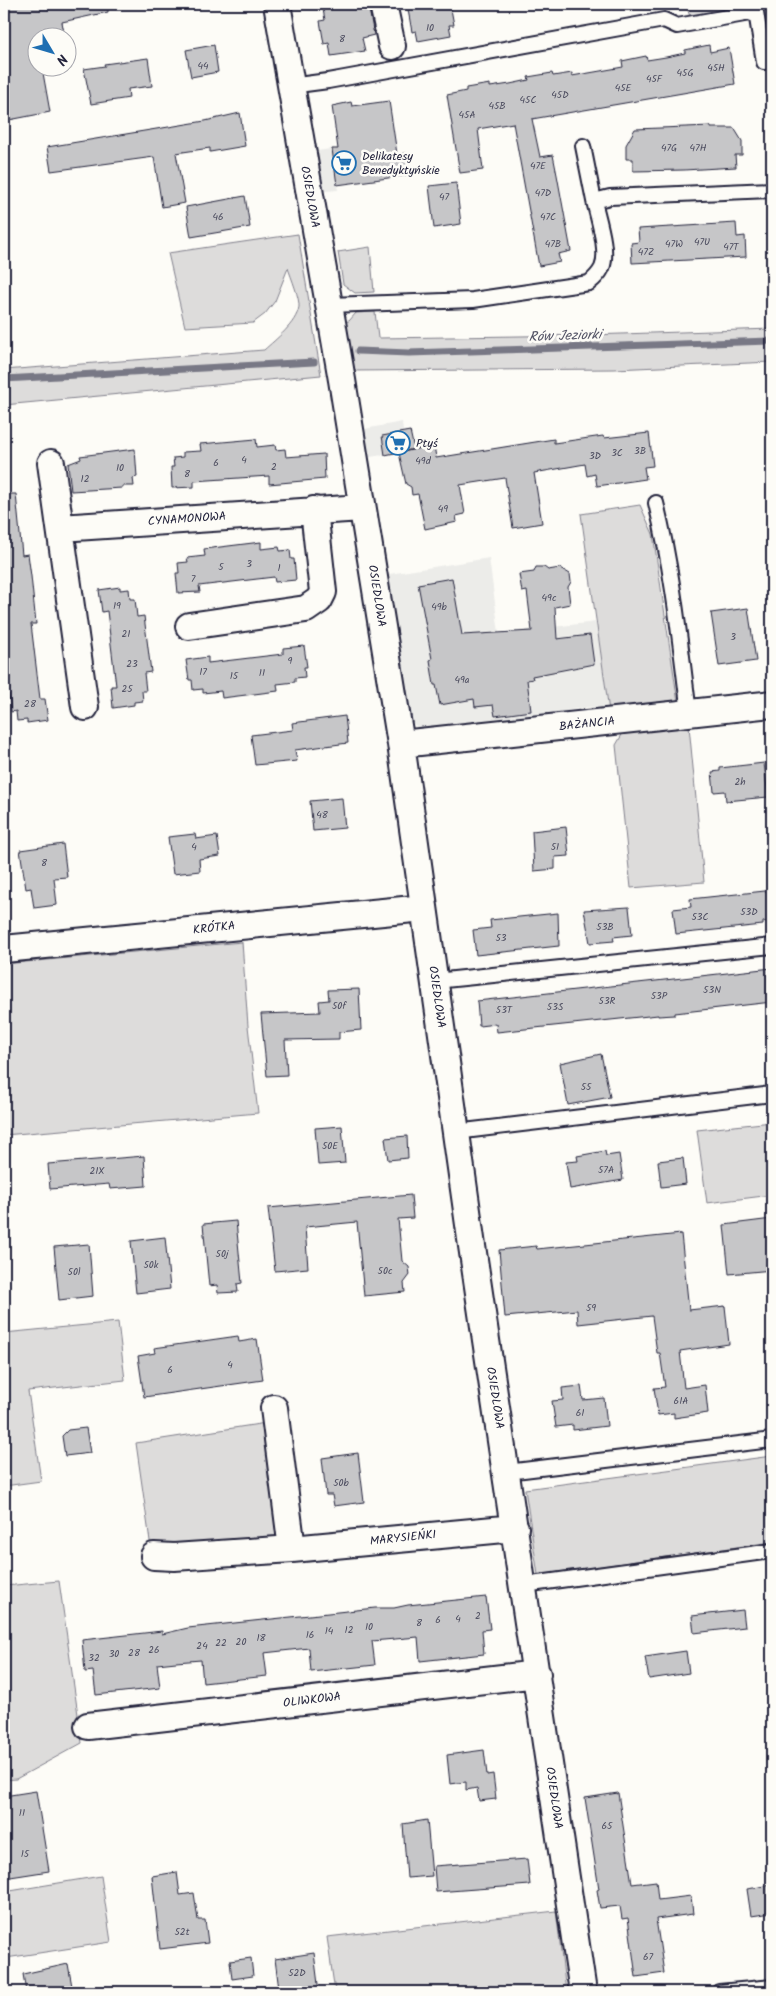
<svg xmlns="http://www.w3.org/2000/svg" width="776" height="1996" font-family="Kalam,sans-serif">
<style>
.built{fill:#ecece9}
.green{fill:#dddcdb;stroke:#807f8b}
.lines{fill:none;stroke-linecap:round;stroke-linejoin:round}
.stream{stroke:#787885;stroke-width:7}
.building{fill:#c6c6c8;stroke:#22223b}
.lane-casing{stroke:#22223b;stroke-width:18}
.street-casing{stroke:#22223b;stroke-width:30}
.lane{stroke:#fdfcf7;stroke-width:14}
.street{stroke:#fdfcf7;stroke-width:26}
.labels{text-anchor:middle;dominant-baseline:central;stroke-width:5;stroke-linejoin:round;paint-order:stroke}
.number-label{font-size:10px;fill:#4b4b5e}
.poi-label{font-size:12px;fill:#22223b;stroke:#fdfcf7;text-anchor:start}
.street-label{font-size:12px;fill:#22223b;stroke:#fdfcf7}
.water-label{font-size:14px;font-style:italic;fill:#545466;stroke:#fdfcf7}
</style>
<rect width="100%" height="100%" fill="#fdfcf7"/>
<filter id="ink" filterUnits="userSpaceOnUse"><feTurbulence type="fractalNoise" baseFrequency=".02" numOctaves="2"/><feDisplacementMap in="SourceGraphic" scale="10" xChannelSelector="R" yChannelSelector="G"/><feConvolveMatrix kernelMatrix="1 2 1 2 8 2 1 2 1" color-interpolation-filters="sRGB"/></filter>
<g filter="url(#ink)">
<path class="built" d="M 351,146 L 357,182 L 337,185 L 338,190 L 317,192 L 310,152 Z
M 402,422 L 403,432 L 410,431 L 414,450 L 364,458 L 359,430 Z
M 489,558 L 499,633 L 596,622 L 609,711 L 598,712 L 591,707 L 569,710 L 564,715 L 420,729 L 404,717 L 399,684 L 405,680 L 404,672 L 402,664 L 396,663 L 383,575 Z"/>
<path class="green" d="M 686,4 L 759,4 L 690,17 Z
M 298,234 L 321,375 L 4,405 L 4,370 L 264,350 C 276,339 296,324 299,307 C 300,299 291,277 288,268 L 275,301 L 265,314 L 253,323 L 185,327 L 168,253 Z
M 370,247 L 374,292 L 355,293 L 343,284 L 338,252 Z
M 375,312 L 378,338 L 591,335 L 772,329 L 772,362 L 614,369 L 350,371 L 343,322 L 349,321 L 356,313 Z
M 640,505 L 653,534 L 678,703 L 609,711 L 581,514 Z
M 689,726 L 704,882 L 631,888 L 616,745 L 623,733 Z
M 242,942 L 248,1026 L 258,1113 L 4,1135 L 4,964 Z
M 772,1122 L 772,1195 L 707,1203 L 697,1130 Z
M 118,1322 L 125,1380 L 28,1391 L 41,1481 L 4,1486 L 4,1333 Z
M 266,1423 L 281,1533 L 276,1540 L 151,1548 L 136,1443 Z
M 772,1456 L 772,1542 L 538,1575 L 525,1489 Z
M 59,1581 L 82,1743 L 16,1779 L 4,1780 L 4,1586 Z
M 101,1876 L 111,1942 L 6,1958 L 4,1944 L 4,1892 Z
M 556,1911 L 566,1992 L 335,1992 L 327,1937 Z"/>
<g class="lines">
<path class="stream" d="M 358,351 L 409,353 L 772,341
M 4,379 L 314,362"/>
</g>
<path class="building" d="M 4,4 L 108,4 L 108,12 L 62,22 L 65,38 L 38,38 L 38,68 L 68,68 L 68,51 L 71,68 L 43,73 L 50,112 L 4,121 Z
M 322,4 L 368,4 L 374,35 L 362,38 L 365,51 L 331,56 L 329,43 L 324,44 L 320,21 L 325,20 Z
M 407,4 L 450,4 L 454,25 L 449,25 L 451,35 L 418,41 L 416,31 L 412,32 Z
M 214,45 L 218,72 L 191,77 L 186,50 Z
M 709,45 L 710,52 L 729,48 L 735,84 L 532,119 L 540,157 L 553,155 L 557,175 L 571,251 L 558,254 L 560,262 L 539,266 L 513,123 L 478,129 L 483,170 L 460,173 L 447,95 L 466,91 L 466,88 L 490,84 L 490,87 L 510,84 L 529,80 L 528,77 L 552,73 L 553,76 L 572,73 L 572,76 L 623,67 L 622,61 L 646,56 L 647,60 L 666,57 L 685,53 L 685,50 Z
M 148,58 L 152,86 L 128,89 L 129,98 L 91,104 L 84,69 L 105,66 L 104,64 Z
M 389,101 L 397,154 L 406,153 L 410,175 L 337,185 L 332,149 L 338,149 L 332,106 L 351,102 L 352,106 Z
M 240,113 L 245,146 L 210,152 L 210,148 L 176,153 L 185,203 L 162,207 L 154,157 L 51,171 L 47,147 L 205,121 Z
M 711,126 L 711,128 L 734,128 L 742,141 L 742,155 L 735,155 L 736,167 L 684,170 L 633,171 L 633,159 L 626,159 L 626,145 L 635,129 Z
M 456,183 L 461,224 L 434,228 L 429,186 Z
M 245,196 L 250,227 L 191,237 L 186,207 Z
M 736,223 L 737,237 L 745,236 L 746,257 L 632,263 L 631,243 L 639,242 L 638,229 Z
M 410,431 L 414,449 L 385,455 L 382,436 Z
M 649,433 L 653,466 L 644,467 L 646,479 L 597,486 L 595,474 L 587,476 L 585,464 L 534,473 L 542,523 L 513,528 L 505,478 L 460,485 L 465,514 L 456,516 L 457,522 L 425,529 L 418,494 L 412,495 L 411,487 L 406,484 L 399,453 L 434,445 L 436,458 L 554,439 L 554,443 L 603,436 L 604,438 Z
M 256,439 L 257,447 L 275,445 L 276,450 L 285,449 L 286,457 L 324,454 L 325,479 L 269,484 L 269,476 L 194,481 L 194,487 L 172,488 L 171,467 L 174,467 L 173,458 L 183,457 L 183,452 L 201,451 L 200,444 Z
M 135,449 L 137,477 L 133,478 L 134,486 L 122,486 L 122,488 L 71,491 L 68,464 L 81,459 L 80,456 Z
M 4,494 L 16,494 L 22,555 L 28,554 L 31,576 L 36,624 L 31,624 L 40,699 L 45,699 L 48,720 L 27,723 L 27,720 L 17,721 L 16,711 L 11,712 L 9,694 L 4,694 Z
M 261,542 L 261,549 L 279,547 L 280,551 L 290,550 L 291,559 L 294,559 L 296,580 L 275,582 L 274,577 L 199,586 L 200,592 L 178,593 L 176,573 L 179,573 L 178,563 L 188,562 L 187,558 L 205,556 L 204,549 Z
M 536,567 L 544,567 L 548,570 L 560,568 L 570,574 L 571,582 L 568,587 L 570,604 L 555,607 L 557,639 L 590,635 L 594,664 L 532,676 L 533,679 L 527,680 L 531,711 L 495,716 L 493,705 L 475,707 L 474,699 L 440,705 L 436,685 L 434,685 L 430,660 L 432,659 L 418,584 L 452,578 L 462,635 L 532,631 L 527,591 L 522,592 L 519,574 L 534,572 Z
M 120,587 L 120,590 L 129,589 L 130,599 L 135,599 L 137,617 L 144,616 L 151,672 L 144,673 L 146,691 L 142,691 L 143,701 L 134,702 L 134,705 L 113,708 L 111,686 L 116,686 L 107,611 L 102,612 L 99,590 Z
M 748,608 L 756,661 L 719,666 L 711,613 Z
M 304,646 L 307,667 L 304,667 L 305,677 L 295,678 L 295,682 L 277,684 L 278,691 L 222,698 L 221,691 L 203,693 L 203,689 L 193,690 L 192,680 L 189,680 L 186,660 L 208,657 L 208,663 L 283,654 L 283,648 Z
M 345,716 L 348,743 L 295,750 L 297,761 L 255,765 L 251,735 L 293,730 L 292,723 Z
M 764,763 L 768,797 L 726,801 L 725,791 L 714,792 L 712,772 L 720,771 L 720,768 Z
M 342,798 L 345,828 L 313,831 L 310,801 Z
M 566,827 L 569,856 L 555,857 L 555,869 L 534,871 L 532,831 Z
M 195,834 L 196,839 L 217,836 L 220,856 L 199,859 L 200,871 L 173,874 L 168,837 Z
M 63,844 L 67,877 L 54,878 L 57,905 L 34,908 L 31,888 L 26,889 L 20,850 Z
M 765,891 L 772,892 L 772,921 L 763,922 L 763,925 L 676,934 L 673,909 L 691,907 L 690,899 Z
M 629,907 L 632,935 L 613,937 L 614,941 L 590,943 L 584,910 Z
M 558,913 L 559,946 L 476,955 L 473,930 L 491,928 L 490,920 Z
M 772,968 L 772,1002 L 675,1013 L 675,1015 L 658,1016 L 658,1015 L 497,1032 L 496,1024 L 479,1026 L 477,1001 Z
M 359,989 L 361,1030 L 339,1032 L 339,1039 L 285,1040 L 287,1075 L 267,1076 L 261,1014 L 320,1012 L 319,1001 L 329,1000 L 328,990 Z
M 601,1054 L 610,1097 L 568,1105 L 560,1063 Z
M 342,1126 L 345,1163 L 318,1165 L 315,1128 Z
M 407,1136 L 408,1158 L 388,1160 L 385,1138 Z
M 605,1151 L 606,1156 L 619,1154 L 623,1180 L 570,1189 L 566,1162 L 578,1161 L 577,1156 Z
M 144,1156 L 146,1186 L 110,1189 L 109,1184 L 50,1189 L 48,1164 Z
M 683,1158 L 686,1184 L 661,1187 L 658,1161 Z
M 411,1195 L 413,1218 L 398,1219 L 402,1261 L 409,1267 L 410,1275 L 404,1283 L 405,1292 L 364,1296 L 357,1222 L 305,1227 L 308,1268 L 275,1271 L 268,1208 Z
M 772,1219 L 772,1270 L 729,1274 L 724,1225 Z
M 236,1221 L 242,1283 L 237,1284 L 238,1292 L 218,1293 L 217,1285 L 209,1286 L 203,1224 Z
M 681,1234 L 689,1310 L 725,1306 L 729,1344 L 680,1351 L 684,1388 L 705,1385 L 708,1413 L 674,1418 L 674,1413 L 658,1415 L 654,1388 L 665,1387 L 660,1353 L 657,1353 L 652,1316 L 578,1324 L 577,1310 L 505,1317 L 499,1250 L 536,1246 L 537,1249 Z
M 165,1237 L 170,1289 L 136,1293 L 131,1241 Z
M 89,1244 L 93,1296 L 59,1300 L 54,1247 Z
M 238,1336 L 239,1342 L 257,1339 L 263,1380 L 144,1397 L 138,1356 L 155,1353 L 154,1348 Z
M 581,1386 L 583,1400 L 604,1398 L 607,1426 L 573,1430 L 573,1425 L 556,1427 L 552,1401 L 563,1400 L 562,1388 Z
M 86,1428 L 90,1453 L 65,1456 L 62,1436 L 68,1430 Z
M 358,1453 L 364,1502 L 334,1506 L 332,1495 L 326,1495 L 322,1458 Z
M 486,1597 L 490,1629 L 482,1630 L 484,1654 L 420,1661 L 418,1637 L 372,1641 L 375,1665 L 311,1672 L 309,1648 L 264,1653 L 267,1676 L 203,1683 L 201,1660 L 176,1662 L 157,1664 L 160,1688 L 96,1695 L 93,1671 L 85,1672 L 82,1640 L 162,1631 L 162,1634 L 188,1628 L 375,1608 L 394,1608 L 408,1605 Z
M 743,1610 L 745,1627 L 694,1633 L 692,1616 Z
M 686,1651 L 689,1673 L 649,1679 L 645,1657 Z
M 484,1750 L 487,1775 L 493,1774 L 496,1799 L 479,1801 L 477,1788 L 466,1790 L 466,1782 L 450,1784 L 447,1755 Z
M 36,1791 L 49,1871 L 4,1878 L 4,1796 Z
M 618,1793 L 632,1884 L 656,1881 L 658,1900 L 691,1896 L 693,1914 L 656,1919 L 664,1973 L 636,1977 L 628,1918 L 622,1919 L 620,1906 L 600,1908 L 597,1890 L 599,1889 L 585,1798 Z
M 427,1820 L 432,1876 L 407,1878 L 403,1824 Z
M 527,1859 L 530,1885 L 436,1892 L 434,1866 Z
M 177,1872 L 180,1895 L 194,1893 L 198,1920 L 205,1920 L 208,1943 L 160,1949 L 152,1876 Z
M 772,1885 L 772,1913 L 751,1916 L 747,1889 Z
M 314,1953 L 319,1992 L 296,1992 L 296,1987 L 279,1989 L 275,1959 Z
M 251,1958 L 253,1976 L 232,1979 L 230,1961 Z
M 68,1964 L 73,1992 L 26,1992 L 23,1974 Z"/>
<g class="lines">
<g class="lane-casing">
<path id="lane" d="M 290,86 L 328,81 L 664,20 L 677,26 L 756,12 L 764,62
M 583,146 L 594,201
M 329,305 L 473,300 L 589,283 C 594,279 599,274 602,268 C 609,251 598,219 594,201 L 610,197 L 772,190
M 656,503 C 673,572 680,642 689,713
M 435,981 L 772,946
M 456,1132 L 772,1094
M 507,1472 L 772,1440
M 524,1585 L 772,1551
M 719,1992 L 772,1987"/>
</g>
<g class="street-casing">
<path id="street" d="M 277,4 L 342,380 L 401,744 L 472,1246 L 583,1992
M 383,4 L 392,46
M 51,463 L 85,707
M 60,528 L 362,508
M 189,626 L 306,609 L 319,600 L 323,592 L 314,510
M 401,744 L 772,704
M 4,949 L 424,908
M 274,1408 L 292,1549
M 154,1556 L 174,1557 L 292,1549 L 515,1528
M 88,1726 L 537,1674"/>
</g>
<use href="#lane" class="lane"/>
<use href="#street" class="street"/>
</g>
</g>
<defs>
<g id="supermarket-ring" transform="scale(1.25)"><circle r="9.5" fill="#fdfcf7" stroke="#1f6fb2" stroke-width="1.5"/><path d="M-6-5.5h2.5l.6 2H6L4.5 2H-2.5L-4.4-4H-6ZM-1.5 3.2a1.3 1.3 0 1 0 .1 0ZM3 3.2a1.3 1.3 0 1 0 .1 0Z" fill="#1f6fb2"/></g>
</defs>
<g fill-rule="evenodd">
<use href="#supermarket-ring" x="344" y="163"/>
<use href="#supermarket-ring" x="398" y="443"/>
</g>
<g class="labels">
<g class="number-label">
<text x="430" y="28">10</text>
<text x="342" y="39">8</text>
<text x="203" y="66">44</text>
<text x="716" y="68">45H</text>
<text x="685" y="73">45G</text>
<text x="654" y="79">45F</text>
<text x="623" y="88">45E</text>
<text x="560" y="95">45D</text>
<text x="528" y="100">45C</text>
<text x="497" y="106">45B</text>
<text x="467" y="115">45A</text>
<text x="669" y="148">47G</text>
<text x="698" y="148">47H</text>
<text x="538" y="166">47E</text>
<text x="543" y="193">47D</text>
<text x="444" y="197">47</text>
<text x="218" y="217">46</text>
<text x="548" y="217">47C</text>
<text x="702" y="242">47U</text>
<text x="553" y="244">47B</text>
<text x="674" y="244">47W</text>
<text x="731" y="247">47T</text>
<text x="646" y="252">47Z</text>
<text x="640" y="451">3B</text>
<text x="617" y="453">3C</text>
<text x="595" y="456">3D</text>
<text x="244" y="460">4</text>
<text x="423" y="461">49d</text>
<text x="216" y="463">6</text>
<text x="274" y="467">2</text>
<text x="120" y="468">10</text>
<text x="187" y="474">8</text>
<text x="85" y="479">12</text>
<text x="443" y="509">49</text>
<text x="249" y="564">3</text>
<text x="221" y="567">5</text>
<text x="279" y="568">1</text>
<text x="193" y="579">7</text>
<text x="549" y="598">49c</text>
<text x="117" y="606">19</text>
<text x="439" y="607">49b</text>
<text x="126" y="634">21</text>
<text x="733" y="637">3</text>
<text x="290" y="661">9</text>
<text x="132" y="664">23</text>
<text x="203" y="672">17</text>
<text x="262" y="673">11</text>
<text x="234" y="676">15</text>
<text x="462" y="680">49a</text>
<text x="127" y="689">25</text>
<text x="30" y="704">28</text>
<text x="740" y="782">2h</text>
<text x="322" y="815">48</text>
<text x="194" y="847">4</text>
<text x="555" y="847">51</text>
<text x="44" y="863">8</text>
<text x="749" y="912">53D</text>
<text x="700" y="917">53C</text>
<text x="605" y="927">53B</text>
<text x="501" y="938">53</text>
<text x="712" y="990">53N</text>
<text x="659" y="996">53P</text>
<text x="607" y="1001">53R</text>
<text x="339" y="1006">50f</text>
<text x="555" y="1007">53S</text>
<text x="504" y="1010">53T</text>
<text x="586" y="1087">55</text>
<text x="330" y="1146">50E</text>
<text x="606" y="1170">57A</text>
<text x="97" y="1171">21X</text>
<text x="222" y="1254">50j</text>
<text x="151" y="1265">50k</text>
<text x="385" y="1271">50c</text>
<text x="74" y="1272">50l</text>
<text x="591" y="1308">59</text>
<text x="230" y="1365">4</text>
<text x="170" y="1370">6</text>
<text x="681" y="1401">61A</text>
<text x="580" y="1413">61</text>
<text x="341" y="1483">50b</text>
<text x="478" y="1616">2</text>
<text x="458" y="1619">4</text>
<text x="438" y="1620">6</text>
<text x="419" y="1623">8</text>
<text x="369" y="1627">10</text>
<text x="349" y="1630">12</text>
<text x="329" y="1631">14</text>
<text x="310" y="1635">16</text>
<text x="261" y="1638">18</text>
<text x="241" y="1642">20</text>
<text x="221" y="1643">22</text>
<text x="202" y="1646">24</text>
<text x="154" y="1650">26</text>
<text x="134" y="1653">28</text>
<text x="114" y="1654">30</text>
<text x="94" y="1658">32</text>
<text x="22" y="1813">11</text>
<text x="607" y="1826">65</text>
<text x="25" y="1854">15</text>
<text x="182" y="1932">52t</text>
<text x="648" y="1957">67</text>
<text x="297" y="1973">52D</text>
</g>
<g class="poi-label">
<text x="362" y="156">Delikatesy<tspan x="362" dy="14">Benedyktyńskie</tspan></text>
<text x="416" y="443">Ptyś</text>
</g>
<g class="street-label">
<text transform="translate(310 197) rotate(80)">OSIEDLOWA</text>
<text transform="translate(187 519) rotate(-4)">CYNAMONOWA</text>
<text transform="translate(377 596) rotate(81)">OSIEDLOWA</text>
<text transform="translate(587 724) rotate(-6)">BAŻANCIA</text>
<text transform="translate(214 928) rotate(-6)">KRÓTKA</text>
<text transform="translate(437 997) rotate(82)">OSIEDLOWA</text>
<text transform="translate(495 1398) rotate(81)">OSIEDLOWA</text>
<text transform="translate(403 1538) rotate(-6)">MARYSIEŃKI</text>
<text transform="translate(312 1700) rotate(-7)">OLIWKOWA</text>
<text transform="translate(554 1798) rotate(82)">OSIEDLOWA</text>
</g>
<g class="water-label">
<text transform="translate(565 336) rotate(-2)">Rów Jeziorki</text>
</g>
</g>
<rect width="776" height="1996" fill="none" stroke="#fdfcf7" stroke-width="20"/>
<rect x="10" y="10" width="756" height="1976" fill="none" stroke="#22223b" stroke-width="2" filter="url(#ink)"/>
<g transform="translate(52 52) rotate(128)"><circle r="24" fill="#fdfcf7" stroke="#a5a5ac"/>
<path d="M0-4L9 19L0 12L-9 19Z" fill="#1f6fb2"/>
<text y="-8" font-size="14" font-weight="bold" text-anchor="middle" fill="#22223b">N</text>
</g>
</svg>
